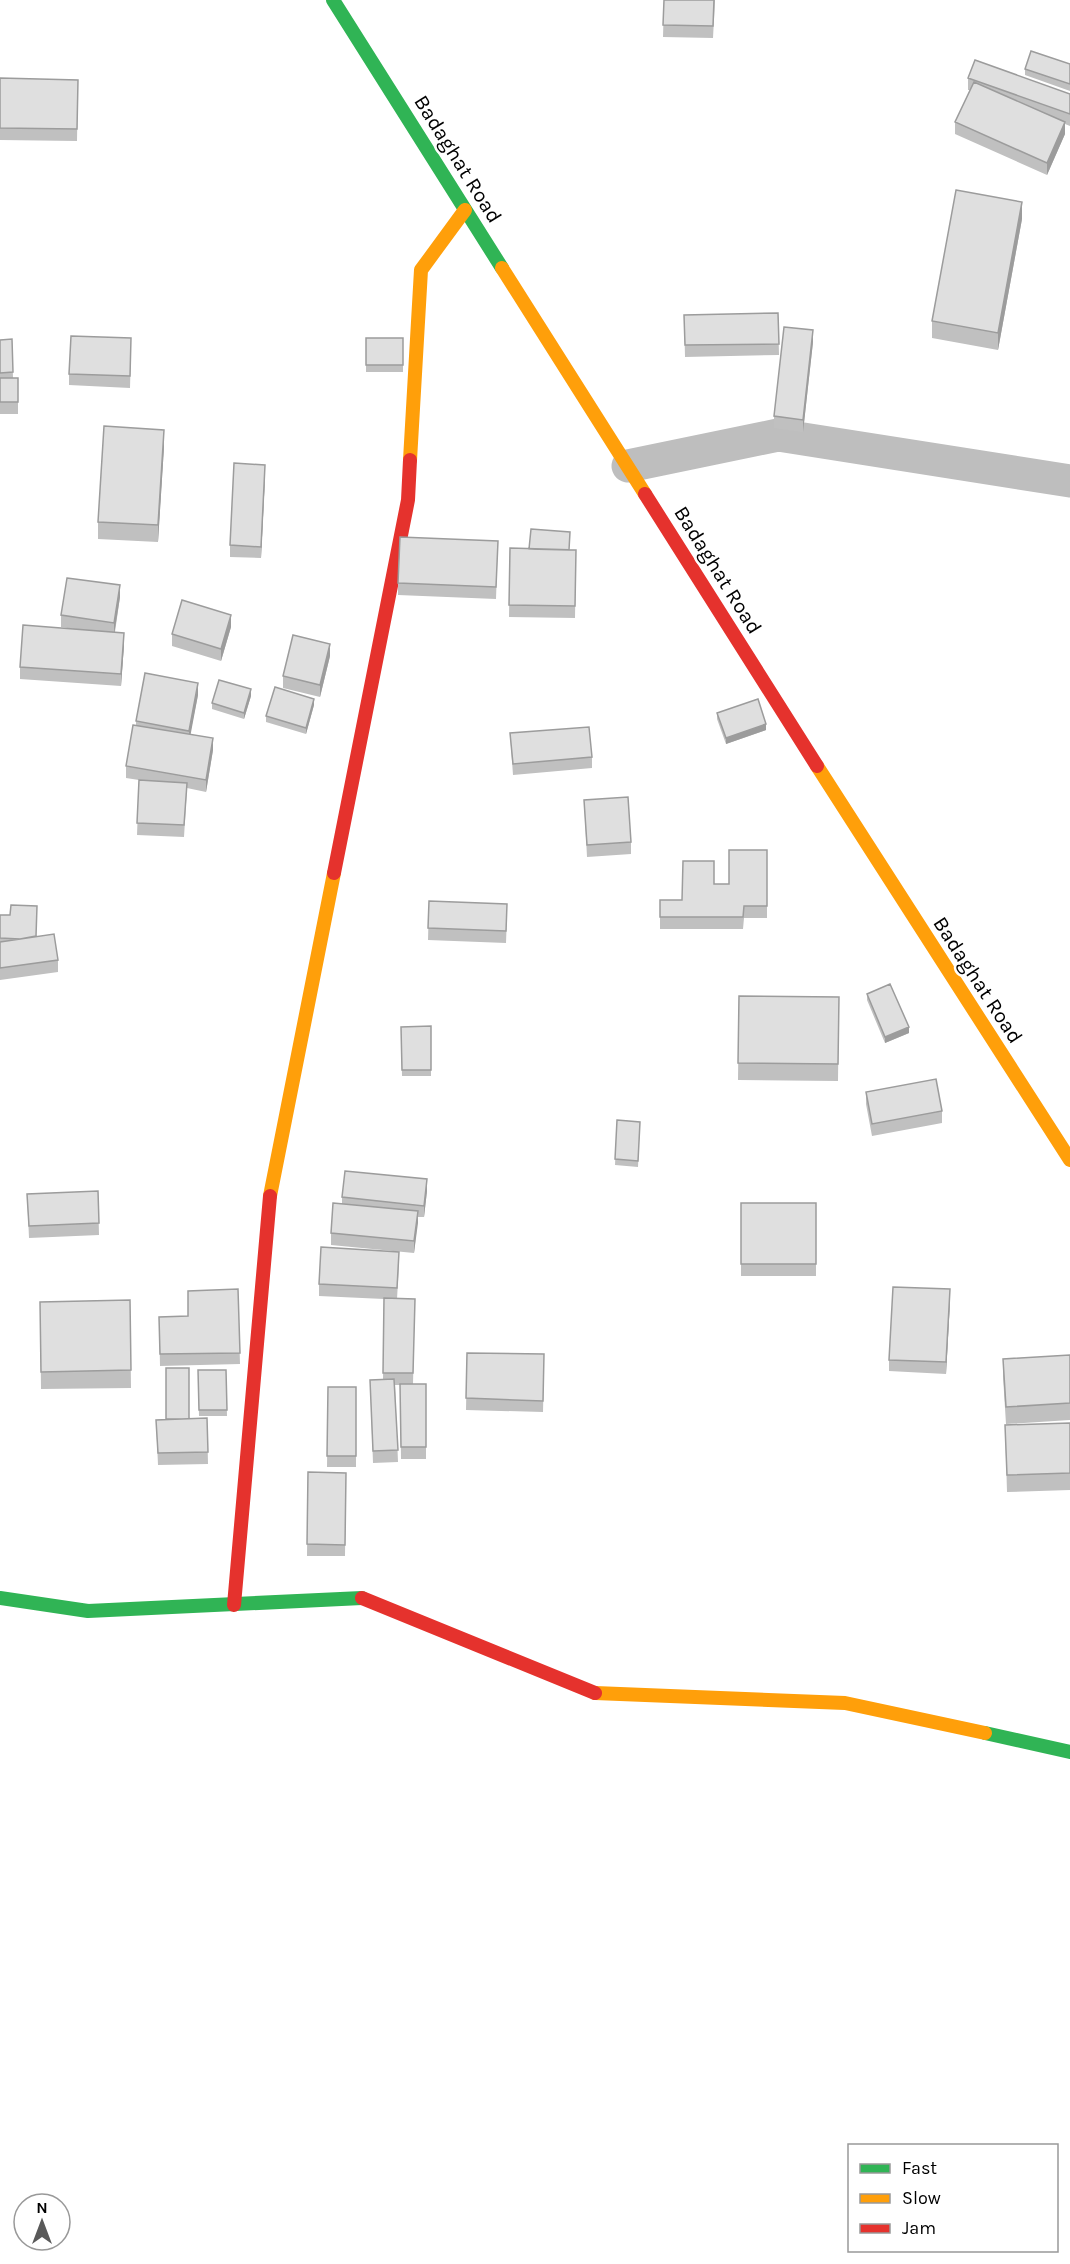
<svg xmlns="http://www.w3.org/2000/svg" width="1070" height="2264" font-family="Karla,sans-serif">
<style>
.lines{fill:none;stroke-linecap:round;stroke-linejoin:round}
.street{stroke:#bebebe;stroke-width:33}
.fast{stroke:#30b455;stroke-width:14}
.slow{stroke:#ff9f0a;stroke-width:14}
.jam{stroke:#e5322d;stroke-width:14}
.wall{fill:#c0c0c0}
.shaded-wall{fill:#9c9c9c}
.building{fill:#dfdfdf;stroke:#9c9c9c;stroke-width:1.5}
.labels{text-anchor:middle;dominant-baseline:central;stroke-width:5;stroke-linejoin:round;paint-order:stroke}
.street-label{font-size:21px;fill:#000;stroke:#fff}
</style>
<rect width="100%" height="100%" fill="#fff"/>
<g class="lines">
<path class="street" d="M 628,466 L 778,435 L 1070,481"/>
<path class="fast" d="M 333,0 L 502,268
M 0,1598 L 88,1611 L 362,1598
M 985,1733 L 1070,1752"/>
<path class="slow" d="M 502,268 L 645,494
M 410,460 L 421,270 L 465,210
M 817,766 L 1070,1160
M 270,1196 L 334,873
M 595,1693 L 845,1703 L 985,1733"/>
<path class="jam" d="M 645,494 L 817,766
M 334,873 L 408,500 L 410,460
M 362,1598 L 595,1693
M 234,1605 L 270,1196"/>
</g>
<path class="wall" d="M 664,0 L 715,0 L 713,38 L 663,37 Z
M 1070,64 L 1070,91 L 1025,75 L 1025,69 Z
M 0,78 L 78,80 L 77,141 L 0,140 Z
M 968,78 L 1070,94 L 1070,126 L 1065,124 L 1065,134 L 1047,175 L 955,134 L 955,122 L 970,90 L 968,90 Z
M 1022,219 L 998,350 L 932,338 L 932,321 Z
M 778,313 L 779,355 L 685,357 L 684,315 Z
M 366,338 L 403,338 L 403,372 L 366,372 Z
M 12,339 L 13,378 L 18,378 L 18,414 L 0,414 L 0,340 Z
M 813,342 L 803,432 L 774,428 L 774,416 Z
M 131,350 L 130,388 L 69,385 L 69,374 Z
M 164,447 L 158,542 L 98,539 L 98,522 Z
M 265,477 L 261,558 L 230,557 L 230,545 Z
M 498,541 L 496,599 L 398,595 L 398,583 Z
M 510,548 L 576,550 L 575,618 L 509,617 Z
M 120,597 L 115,632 L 124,645 L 121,686 L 20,679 L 20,667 L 74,629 L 61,627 L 61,615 Z
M 231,627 L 221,661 L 172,646 L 172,634 Z
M 330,656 L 320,697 L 283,688 L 283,676 Z
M 198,695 L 190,734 L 213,750 L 206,792 L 187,788 L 184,837 L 137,835 L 139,780 L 126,778 L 126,766 L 136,725 L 136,721 Z
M 251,696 L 244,719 L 212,709 L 212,703 Z
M 314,705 L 306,734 L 266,722 L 266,716 Z
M 717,713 L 766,730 L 726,744 L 717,719 Z
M 510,733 L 592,757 L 592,768 L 513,775 Z
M 584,800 L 631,842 L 631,854 L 587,857 Z
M 767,850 L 767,918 L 744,918 L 743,929 L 660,929 L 660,900 L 682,900 L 714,884 L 729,884 Z
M 429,901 L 507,915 L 506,943 L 428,940 Z
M 0,915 L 36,936 L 58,960 L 58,972 L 0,980 Z
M 867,994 L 909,1033 L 885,1043 L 867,1000 Z
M 739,996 L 839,997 L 838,1081 L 738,1080 Z
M 431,1026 L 431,1076 L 402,1076 L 401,1027 Z
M 866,1092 L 942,1111 L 942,1123 L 872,1136 L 866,1104 Z
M 617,1120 L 640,1122 L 638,1167 L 615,1165 Z
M 98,1191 L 99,1235 L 29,1238 L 27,1194 Z
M 427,1191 L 424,1217 L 418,1217 L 414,1253 L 331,1245 L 331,1233 L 342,1204 L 342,1197 Z
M 741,1203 L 816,1203 L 816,1276 L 741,1276 Z
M 399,1264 L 397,1299 L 415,1299 L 413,1384 L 426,1384 L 426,1459 L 401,1459 L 400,1385 L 395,1385 L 398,1462 L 373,1463 L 370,1380 L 383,1380 L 384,1299 L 319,1296 L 319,1284 Z
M 238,1289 L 240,1364 L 160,1366 L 159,1317 L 188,1316 Z
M 130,1300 L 131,1388 L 41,1389 L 40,1302 Z
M 950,1301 L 946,1374 L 889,1371 L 889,1360 Z
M 467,1353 L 544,1366 L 543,1412 L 466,1410 Z
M 1070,1355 L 1070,1420 L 1006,1424 L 1003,1376 L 1003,1359 Z
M 198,1370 L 226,1370 L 227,1416 L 199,1416 Z
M 328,1387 L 356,1387 L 356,1467 L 327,1467 Z
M 207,1418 L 208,1464 L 158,1465 L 156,1420 Z
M 1070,1423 L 1070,1490 L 1007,1492 L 1005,1425 Z
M 308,1472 L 346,1473 L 345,1556 L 307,1556 Z"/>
<path class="shaded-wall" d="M 1065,122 L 1065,134 L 1047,175 L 1047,163 Z
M 1022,202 L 1022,219 L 998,350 L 998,333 Z
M 813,330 L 813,342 L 803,432 L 803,420 Z
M 164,430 L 164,447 L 158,542 L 158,525 Z
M 265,465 L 265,477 L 261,558 L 261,547 Z
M 120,585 L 120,597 L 114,635 L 114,623 Z
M 231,615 L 231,627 L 221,661 L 221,649 Z
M 124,633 L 124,645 L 121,686 L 121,674 Z
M 330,644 L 330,656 L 320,697 L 320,685 Z
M 198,683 L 198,695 L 189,743 L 189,731 Z
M 251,689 L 251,696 L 244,719 L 244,713 Z
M 314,699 L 314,705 L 306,734 L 306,728 Z
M 766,724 L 766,730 L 726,744 L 726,738 Z
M 213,738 L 213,750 L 206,792 L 206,780 Z
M 909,1027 L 909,1033 L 885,1043 L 885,1037 Z
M 427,1179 L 427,1191 L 424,1217 L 424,1206 Z
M 418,1211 L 418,1223 L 414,1253 L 414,1241 Z
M 950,1289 L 950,1301 L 946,1374 L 946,1362 Z"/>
<path class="building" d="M 664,0 L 714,0 L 713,26 L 663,25 Z
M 1031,51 L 1070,64 L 1070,84 L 1025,69 Z
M 975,60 L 1070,94 L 1070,114 L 968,78 Z
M 0,78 L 78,80 L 77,129 L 0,128 Z
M 974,82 L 1065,122 L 1047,163 L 955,122 Z
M 956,190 L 1022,202 L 998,333 L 932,321 Z
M 778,313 L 779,344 L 685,345 L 684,315 Z
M 784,327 L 813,330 L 803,420 L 774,416 Z
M 71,336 L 131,338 L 130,376 L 69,374 Z
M 366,338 L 403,338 L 403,365 L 366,365 Z
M 12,339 L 13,372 L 0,373 L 0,340 Z
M 0,378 L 18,378 L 18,402 L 0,402 Z
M 104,426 L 164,430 L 158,525 L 98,522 Z
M 234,463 L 265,465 L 261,547 L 230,545 Z
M 531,529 L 570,532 L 569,550 L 529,549 Z
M 400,537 L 498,541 L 496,587 L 398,583 Z
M 510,548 L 576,550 L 575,606 L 509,605 Z
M 67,578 L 120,585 L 114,623 L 61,615 Z
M 182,600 L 231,615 L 221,649 L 172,634 Z
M 23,625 L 124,633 L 121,674 L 20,667 Z
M 293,635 L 330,644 L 320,685 L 283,676 Z
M 145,673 L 198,683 L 189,731 L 136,721 Z
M 219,680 L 251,689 L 244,713 L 212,703 Z
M 275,687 L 314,699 L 306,728 L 266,716 Z
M 758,699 L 766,724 L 726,738 L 717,713 Z
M 133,725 L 213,738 L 206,780 L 126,766 Z
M 589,727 L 592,757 L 513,764 L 510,733 Z
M 139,780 L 187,783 L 184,825 L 137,823 Z
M 628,797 L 631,842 L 587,845 L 584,800 Z
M 729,850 L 767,850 L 767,906 L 744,906 L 743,917 L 660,917 L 660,900 L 682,900 L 683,861 L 714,861 L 714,884 L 729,884 Z
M 429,901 L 507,904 L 506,931 L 428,928 Z
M 11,905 L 37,906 L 36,936 L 20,939 L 0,938 L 0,915 L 10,915 Z
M 54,934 L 58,960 L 0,968 L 0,942 Z
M 890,984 L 909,1027 L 885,1037 L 867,994 Z
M 739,996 L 839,997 L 838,1064 L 738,1063 Z
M 431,1026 L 431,1070 L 402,1070 L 401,1027 Z
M 936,1079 L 942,1111 L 872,1124 L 866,1092 Z
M 617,1120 L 640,1122 L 638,1161 L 615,1159 Z
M 345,1171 L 427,1179 L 424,1206 L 342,1197 Z
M 98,1191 L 99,1223 L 29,1226 L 27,1194 Z
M 333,1203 L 418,1211 L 414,1241 L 331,1233 Z
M 741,1203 L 816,1203 L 816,1264 L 741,1264 Z
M 321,1247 L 399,1252 L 397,1288 L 319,1284 Z
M 893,1287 L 950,1289 L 946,1362 L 889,1360 Z
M 238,1289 L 240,1353 L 160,1354 L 159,1317 L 188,1316 L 188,1291 Z
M 384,1298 L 415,1299 L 413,1373 L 383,1373 Z
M 130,1300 L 131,1370 L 41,1372 L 40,1302 Z
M 467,1353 L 544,1354 L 543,1401 L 466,1398 Z
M 1070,1355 L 1070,1403 L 1006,1407 L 1003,1359 Z
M 166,1368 L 189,1368 L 189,1419 L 166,1419 Z
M 198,1370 L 226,1370 L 227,1410 L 199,1410 Z
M 394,1379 L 398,1450 L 373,1451 L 370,1380 Z
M 400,1384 L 426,1384 L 426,1447 L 401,1447 Z
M 328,1387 L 356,1387 L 356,1456 L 327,1456 Z
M 207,1418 L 208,1452 L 158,1453 L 156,1420 Z
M 1070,1423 L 1070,1473 L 1007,1475 L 1005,1425 Z
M 308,1472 L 346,1473 L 345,1545 L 307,1544 Z"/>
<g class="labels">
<g class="street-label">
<text transform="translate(458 159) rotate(58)">Badaghat Road</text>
<text transform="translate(718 570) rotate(58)">Badaghat Road</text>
<text transform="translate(978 980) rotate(57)">Badaghat Road</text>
</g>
</g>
<rect x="848" y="2144" width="210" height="108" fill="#ffffff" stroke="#999999" stroke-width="1.5"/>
<rect x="860" y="2164" width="30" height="9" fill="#30b455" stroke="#999999" stroke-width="1.5"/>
<text x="902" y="2174" font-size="18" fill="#000000">Fast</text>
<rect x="860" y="2194" width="30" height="9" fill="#ff9f0a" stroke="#999999" stroke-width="1.5"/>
<text x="902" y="2204" font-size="18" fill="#000000">Slow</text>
<rect x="860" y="2224" width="30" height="9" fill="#e5322d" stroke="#999999" stroke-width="1.5"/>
<text x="902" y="2234" font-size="18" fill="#000000">Jam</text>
<g transform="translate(42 2222)"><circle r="28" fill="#ffffff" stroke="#999999" stroke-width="1.5"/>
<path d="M0-4.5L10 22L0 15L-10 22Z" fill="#595959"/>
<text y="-9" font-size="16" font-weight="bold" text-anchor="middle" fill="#000000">N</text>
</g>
</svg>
